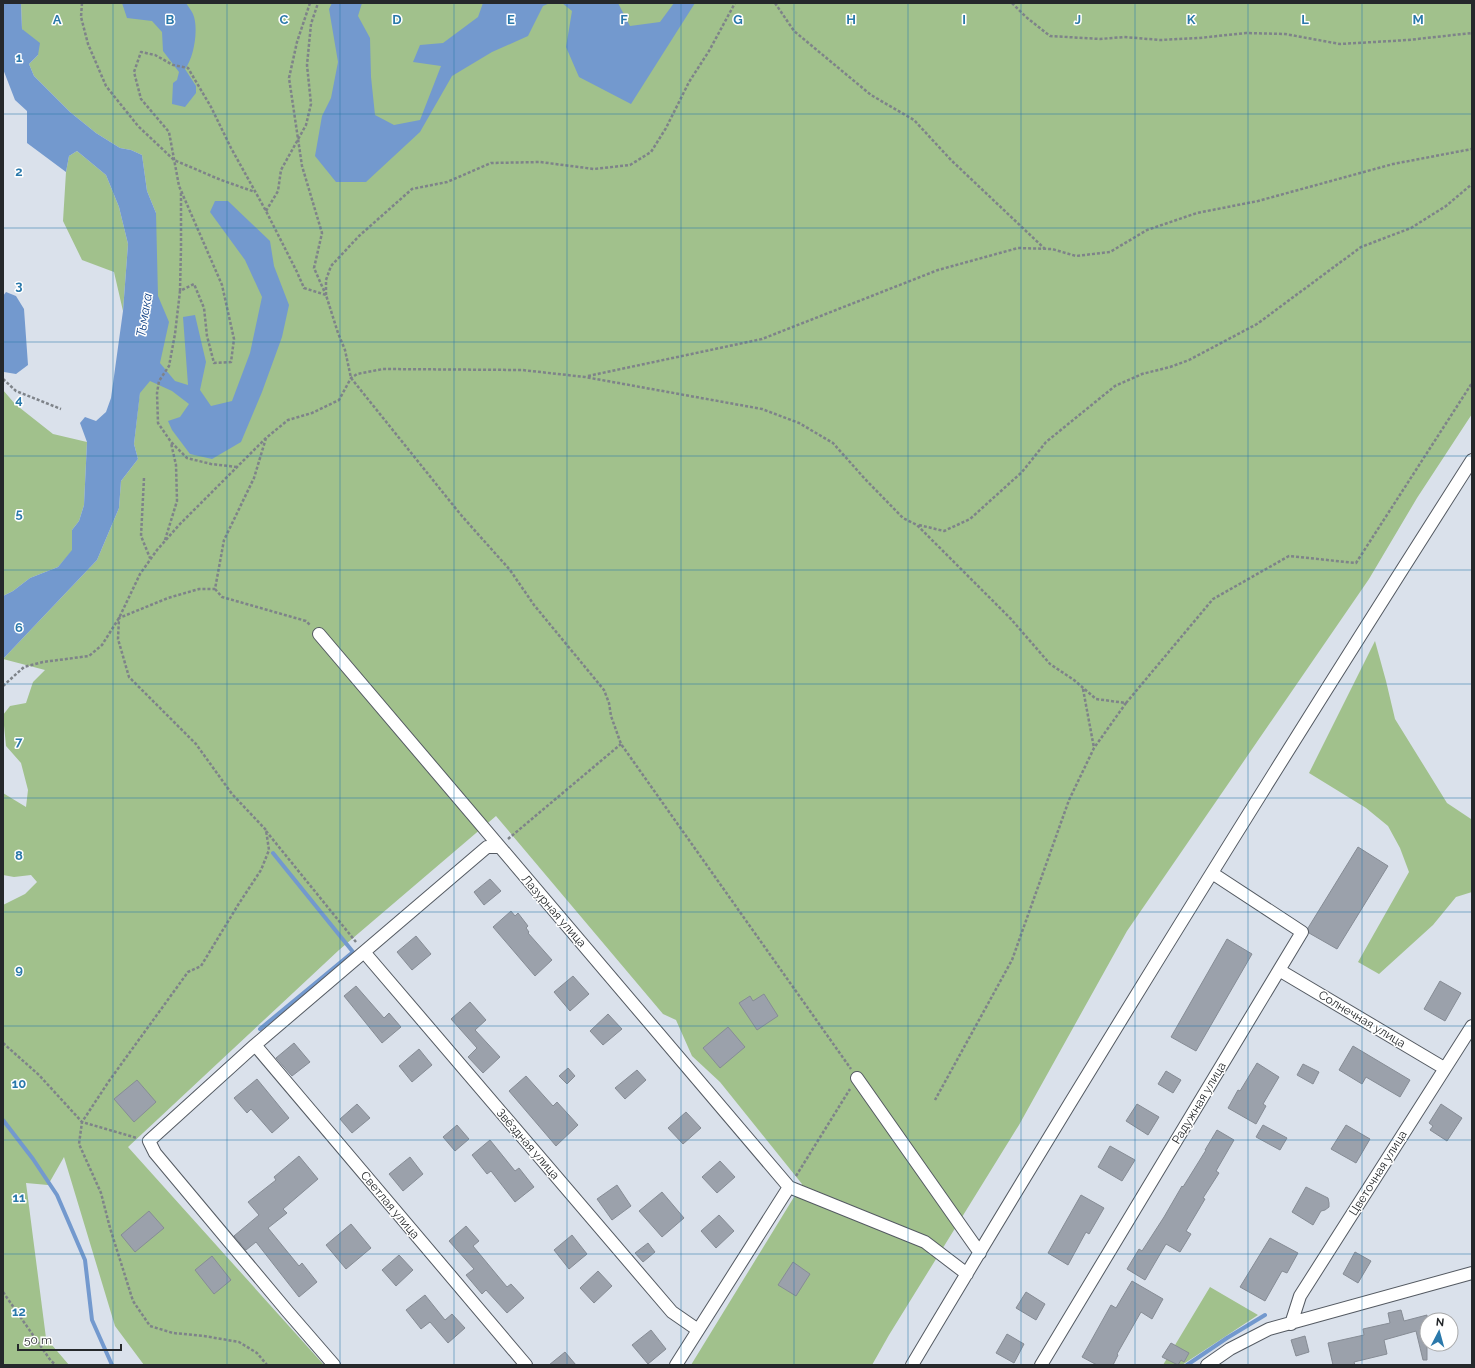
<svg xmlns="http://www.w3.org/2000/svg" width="1475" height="1368" font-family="Raleway,sans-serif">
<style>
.green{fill:#a1c18c}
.water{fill:#7399ce}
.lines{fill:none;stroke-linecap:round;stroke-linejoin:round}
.stream{stroke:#7399ce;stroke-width:4}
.building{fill:#9ba1ab;stroke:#868c95}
.street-casing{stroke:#545a62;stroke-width:14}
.path{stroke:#7e8389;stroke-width:2.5;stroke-dasharray:3 2;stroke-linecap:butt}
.street{stroke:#fff;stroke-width:12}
.grid{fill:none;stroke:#2b79ab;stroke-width:1;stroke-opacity:0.55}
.labels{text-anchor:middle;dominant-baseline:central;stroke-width:3;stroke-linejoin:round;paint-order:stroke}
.street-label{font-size:12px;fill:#25282b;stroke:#fff}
.water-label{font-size:13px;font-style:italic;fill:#194889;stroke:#fff}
.grid-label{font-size:13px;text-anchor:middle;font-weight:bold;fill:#2b79ab;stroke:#fff;stroke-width:3;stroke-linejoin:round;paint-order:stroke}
</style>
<rect width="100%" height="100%" fill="#dae1eb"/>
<path class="green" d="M 21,3 L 1472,3 L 1472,414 L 1417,498 L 1369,579 L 1127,931 L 1019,1125 L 889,1335 L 872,1365 L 691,1365 L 802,1184 L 720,1082 L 692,1056 L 676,1020 L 663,1014 L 496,816 L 339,950 L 128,1147 L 324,1365 L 144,1365 L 115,1326 L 64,1157 L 48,1185 L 26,1183 L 46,1338 L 69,1365 L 3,1365 L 3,905 L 25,894 L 37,882 L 31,875 L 14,877 L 3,875 L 3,793 L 26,807 L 28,790 L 21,763 L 6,746 L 3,715 L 10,706 L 26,703 L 33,682 L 45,670 L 3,659 L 97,560 L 119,508 L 121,481 L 138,459 L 134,444 L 144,355 L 156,213 L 147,191 L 142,155 L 131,150 L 120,148 L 96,133 L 70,112 L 34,76 L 29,64 L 38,55 L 22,29 Z
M 77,151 L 106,175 L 119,207 L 128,244 L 123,311 L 114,272 L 82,260 L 63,221 L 66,172 L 69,156 Z
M 3,390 L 15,404 L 53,434 L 87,442 L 84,505 L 79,521 L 72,530 L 72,551 L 58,567 L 30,578 L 13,591 L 3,596 Z
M 1375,641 L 1386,681 L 1395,719 L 1447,803 L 1471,819 L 1472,827 L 1472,892 L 1456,897 L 1433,925 L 1379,974 L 1358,962 L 1409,872 L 1400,848 L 1388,826 L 1366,808 L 1309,773 Z
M 1210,1287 L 1258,1315 L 1182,1365 L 1163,1365 Z"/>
<path class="water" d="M 3,3 L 21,3 L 22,29 L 40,43 L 38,55 L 29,64 L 34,76 L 70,112 L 96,133 L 120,148 L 131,150 L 142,155 L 147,191 L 156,213 L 158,296 L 169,322 L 160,363 L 175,381 L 188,385 L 183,317 L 195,315 L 206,362 L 200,390 L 211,406 L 232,401 L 250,353 L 262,297 L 245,260 L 210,212 L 215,201 L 228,201 L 270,241 L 274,266 L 289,305 L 282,337 L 262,392 L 241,442 L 212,459 L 190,454 L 172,430 L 168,421 L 180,417 L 189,404 L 172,391 L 150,381 L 140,393 L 134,444 L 138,459 L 121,481 L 119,508 L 97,560 L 3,659 L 3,596 L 13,591 L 30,578 L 58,567 L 72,550 L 72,530 L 79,521 L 84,505 L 87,442 L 80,423 L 85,417 L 96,421 L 106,412 L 111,398 L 123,311 L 128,244 L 119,207 L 106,175 L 77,151 L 69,156 L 66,172 L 27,143 L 27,111 L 15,100 L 3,69 Z
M 122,3 L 186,3 C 188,6 191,10 193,14 C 199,28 194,58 185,69 L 196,86 L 196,93 L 185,107 L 172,104 L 173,83 L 177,80 L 179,72 L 163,51 L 162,32 L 152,21 L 127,18 Z
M 332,3 L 362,3 L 358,16 L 370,38 L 371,77 L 375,115 L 394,125 L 420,120 L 441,66 L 413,62 L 420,45 L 443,43 L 478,17 L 483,3 L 550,3 L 543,6 L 528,36 L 492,52 L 452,76 L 420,132 L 366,182 L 336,182 L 315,156 L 322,116 L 331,98 L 338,62 L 329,9 Z
M 562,3 L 618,3 L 630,26 L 660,22 L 674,3 L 695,3 L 631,104 L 579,77 L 566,47 L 572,11 Z
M 6,292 L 16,296 L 24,309 L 28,365 L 16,374 L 4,372 L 3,369 L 3,296 Z"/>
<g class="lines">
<path class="stream" d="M 260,1029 L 353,952 L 273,853
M 3,1120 L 33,1159 L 57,1195 L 85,1260 L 92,1320 L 112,1365
M 1187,1365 L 1227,1338 L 1265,1315"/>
</g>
<path class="building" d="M 1358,847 L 1388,866 L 1337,949 L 1309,933 L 1308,928 Z
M 490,879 L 501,891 L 484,905 L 474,892 Z
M 511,911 L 515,916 L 518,913 L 528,926 L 526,928 L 529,932 L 528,933 L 552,960 L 535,976 L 493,927 Z
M 416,936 L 431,954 L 412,970 L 397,952 Z
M 1227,939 L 1252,954 L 1196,1051 L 1171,1037 Z
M 573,976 L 589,994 L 570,1011 L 554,992 Z
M 1440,981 L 1461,993 L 1445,1021 L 1424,1009 Z
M 356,986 L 384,1018 L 389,1013 L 401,1027 L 382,1043 L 344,996 Z
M 764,994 L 778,1016 L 757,1030 L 739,1003 L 750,996 L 753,1001 Z
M 470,1002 L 486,1020 L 475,1030 L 500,1057 L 483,1073 L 468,1057 L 477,1048 L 451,1019 Z
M 608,1014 L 622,1029 L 603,1045 L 590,1031 Z
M 728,1027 L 745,1047 L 720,1068 L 703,1048 Z
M 294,1043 L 310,1062 L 292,1076 L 276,1058 Z
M 1353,1046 L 1410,1080 L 1400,1097 L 1366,1077 L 1362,1084 L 1339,1070 Z
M 419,1049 L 432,1065 L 412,1082 L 399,1066 Z
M 1257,1063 L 1279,1077 L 1263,1104 L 1266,1106 L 1256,1124 L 1228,1108 L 1238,1090 L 1240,1091 Z
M 1303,1064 L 1319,1072 L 1313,1084 L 1297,1075 Z
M 568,1068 L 575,1076 L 567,1084 L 559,1076 Z
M 637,1070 L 646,1080 L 625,1099 L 615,1088 Z
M 1166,1071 L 1181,1080 L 1173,1093 L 1158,1084 Z
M 526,1076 L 553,1106 L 557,1102 L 578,1125 L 556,1146 L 509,1091 Z
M 257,1079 L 289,1118 L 272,1133 L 251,1109 L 247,1113 L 234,1098 Z
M 137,1080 L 156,1102 L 134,1122 L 114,1099 Z
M 357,1104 L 370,1118 L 352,1133 L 340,1119 Z
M 1137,1104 L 1159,1117 L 1148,1135 L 1126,1121 Z
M 1441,1104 L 1462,1118 L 1447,1141 L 1430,1130 L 1433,1126 L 1429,1123 Z
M 686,1112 L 701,1128 L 683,1144 L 668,1128 Z
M 457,1125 L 469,1139 L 455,1151 L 443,1137 Z
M 1263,1125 L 1287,1138 L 1280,1150 L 1256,1137 Z
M 1346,1125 L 1370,1139 L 1356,1163 L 1331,1149 Z
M 1217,1130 L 1234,1140 L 1216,1171 L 1219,1173 L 1203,1198 L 1205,1199 L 1186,1231 L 1191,1234 L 1180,1252 L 1166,1244 L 1145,1280 L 1127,1269 L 1139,1249 L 1142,1251 L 1164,1217 L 1182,1186 L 1183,1187 L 1206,1150 L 1205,1150 Z
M 490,1140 L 515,1171 L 519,1168 L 534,1187 L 515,1202 L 491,1171 L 487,1174 L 472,1155 Z
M 1110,1146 L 1135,1160 L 1122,1181 L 1098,1167 Z
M 299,1156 L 318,1179 L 283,1209 L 287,1213 L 268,1228 L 299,1266 L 302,1263 L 317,1282 L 299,1297 L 256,1242 L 246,1250 L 234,1236 L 259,1215 L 248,1202 L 276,1180 L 274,1177 Z
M 410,1157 L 423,1174 L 403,1191 L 389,1174 Z
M 720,1161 L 735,1177 L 717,1193 L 702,1177 Z
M 617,1185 L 631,1206 L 612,1220 L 597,1199 Z
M 1306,1187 L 1328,1198 L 1329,1203 L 1329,1207 L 1325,1210 L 1321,1211 L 1313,1225 L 1292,1212 Z
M 662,1192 L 684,1218 L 662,1237 L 639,1211 Z
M 1081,1195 L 1104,1208 L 1089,1234 L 1086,1232 L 1068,1265 L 1048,1253 Z
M 149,1211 L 164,1228 L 135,1252 L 121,1235 Z
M 719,1215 L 734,1231 L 716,1248 L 701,1231 Z
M 351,1224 L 371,1248 L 346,1269 L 326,1245 Z
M 466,1226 L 479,1241 L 473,1246 L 507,1287 L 511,1284 L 524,1298 L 507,1313 L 486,1290 L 482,1294 L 466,1275 L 474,1269 L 449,1241 Z
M 572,1235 L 587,1254 L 569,1269 L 554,1250 Z
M 1270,1238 L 1298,1253 L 1287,1273 L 1282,1271 L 1265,1301 L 1240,1287 Z
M 648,1243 L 655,1252 L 643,1262 L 635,1253 Z
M 1355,1252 L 1371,1261 L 1358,1283 L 1343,1274 Z
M 399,1255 L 413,1270 L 396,1286 L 382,1270 Z
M 212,1256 L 231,1280 L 214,1294 L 195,1270 Z
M 793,1262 L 810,1274 L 796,1296 L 778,1285 Z
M 598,1271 L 612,1286 L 594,1303 L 580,1288 Z
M 1132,1281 L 1163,1299 L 1152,1319 L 1141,1312 L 1117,1354 L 1118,1355 L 1113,1365 L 1097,1365 L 1082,1357 L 1111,1305 L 1116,1308 Z
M 1026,1292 L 1045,1304 L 1036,1320 L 1016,1308 Z
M 425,1295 L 445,1320 L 452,1314 L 465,1328 L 448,1343 L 430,1322 L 421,1329 L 406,1310 Z
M 1401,1310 L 1404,1321 L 1427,1315 L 1427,1360 L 1423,1360 L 1416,1331 L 1384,1340 L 1387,1354 L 1354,1362 L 1355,1365 L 1333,1365 L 1328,1343 L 1364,1335 L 1363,1329 L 1390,1323 L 1388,1313 Z
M 651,1330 L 666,1349 L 648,1364 L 632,1345 Z
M 1007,1334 L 1024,1344 L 1014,1363 L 996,1353 Z
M 1305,1336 L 1309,1352 L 1296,1356 L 1291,1340 Z
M 1171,1343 L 1189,1353 L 1184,1362 L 1181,1360 L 1178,1365 L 1162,1357 Z
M 565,1352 L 576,1365 L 549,1365 Z"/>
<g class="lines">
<g class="street-casing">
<path id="street" d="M 319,634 L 789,1187 L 925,1242 L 967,1274
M 364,952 L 672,1312 L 698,1330
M 1279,970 L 1444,1068
M 255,1045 L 526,1365
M 857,1078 L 980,1253
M 1291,1324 L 1300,1296 L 1472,1026
M 334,1365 L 288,1312 L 155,1153 L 149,1141 L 255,1045 L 487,847 L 499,847
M 676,1365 L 789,1187
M 912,1365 C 1094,1060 1281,759 1472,460
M 1041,1365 L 1302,932 L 1212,873
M 1207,1365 L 1230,1349 L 1269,1329 L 1472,1273"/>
</g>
<path class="path" d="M 82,3 L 81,17 L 88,44 L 106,86 L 138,126 L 174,160 L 221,180 L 255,192
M 310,3 L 297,42 L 289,78 L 302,166 L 322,233 L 314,268 L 325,293
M 775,3 L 794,31 L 871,95 L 914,120 L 951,160 L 1045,249
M 1012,3 L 1026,17 L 1050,36 L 1100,39 L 1124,37 L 1160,40 L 1199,38 L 1246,33 L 1285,34 L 1340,44 L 1408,40 L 1472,33
M 266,211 L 278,191 L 281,170 L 306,125 L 311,104 L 307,65 L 311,24 L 318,3
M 180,291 L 181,248 L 181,193
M 326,295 L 326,280 L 331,266 L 359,236 L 412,189 L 447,182 L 491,163 L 540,162 L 594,169 L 630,165 L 651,152 L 666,128 L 689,82 L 709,51 L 735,3
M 588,376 L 762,339 L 938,270 L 1018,248 L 1052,249 L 1076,256 L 1110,252 L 1147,230 L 1197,213 L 1258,201 L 1393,164 L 1472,149
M 3,379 L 16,391 L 61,409
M 266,438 L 254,478 L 224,540 L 215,589 L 199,589 L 168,598 L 119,618 L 118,639 L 129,677 L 196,744 L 232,794 L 266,830 L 269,850 L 261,870 L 238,905 L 201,966 L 188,972 L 109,1081 L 82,1122 L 79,1144 L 101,1193 L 110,1228 L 133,1301 L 150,1326 L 173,1333 L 204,1336 L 239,1342 L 257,1353 L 267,1365
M 237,467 L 211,464 L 187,458 L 171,442 L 158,423 L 157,393 L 159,381 L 169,366 L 175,334 L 180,291 L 194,284 L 204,308 L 207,336 L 214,363 L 231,362 L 234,339 L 222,285 L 179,186 L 169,132 L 141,99 L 134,72 L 141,52 L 155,55 L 173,65 L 188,68 L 211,107 L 231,148 L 266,211 L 297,272 L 304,288 L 326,295 L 338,333 L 345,350 L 351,378 L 461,515 L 510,570 L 534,605 L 604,690 L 609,703 L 611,716 L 621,744 L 851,1069
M 144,478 L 141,536 L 150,558
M 919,525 L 944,531 L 970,519 L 1022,472 L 1046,442 L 1115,386 L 1142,374 L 1170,367 L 1189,360 L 1257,324 L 1361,247 L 1411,228 L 1446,206 L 1472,184
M 165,540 L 177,501 L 176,465 L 171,443
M 215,589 L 222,597 L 306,621 L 310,625
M 3,686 L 24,667 L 43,662 L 89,656 L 102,645 L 119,618 L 140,574 L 157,550 L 179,525 L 266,438 L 288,420 L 312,413 L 339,400 L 351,378 L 357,374 L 383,369 L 522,370 L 585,377 L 762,409 L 799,423 L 833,443 L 865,479 L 903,518 L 917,525 L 1011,619 L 1050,664 L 1074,680 L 1096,699 L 1126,703 L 1094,748 L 1069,800 L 1012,960 L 935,1100
M 1083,689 L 1094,748
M 1126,703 L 1213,599 L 1289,556 L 1356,563 L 1472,383
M 266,831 L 356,942
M 508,839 L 621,744
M 3,1043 L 39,1075 L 82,1122 L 137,1138
M 796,1176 L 850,1089
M 3,1292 L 51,1361 L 56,1365"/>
<use href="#street" class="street"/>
</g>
<path class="grid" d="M 113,3 L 113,1365M 227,3 L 227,1365M 340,3 L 340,1365M 454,3 L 454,1365M 567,3 L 567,1365M 681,3 L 681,1365M 794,3 L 794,1365M 908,3 L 908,1365M 1021,3 L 1021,1365M 1135,3 L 1135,1365M 1248,3 L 1248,1365M 1362,3 L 1362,1365M 3,114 L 1472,114M 3,228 L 1472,228M 3,342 L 1472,342M 3,456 L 1472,456M 3,570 L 1472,570M 3,684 L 1472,684M 3,798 L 1472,798M 3,912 L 1472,912M 3,1026 L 1472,1026M 3,1140 L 1472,1140M 3,1254 L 1472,1254"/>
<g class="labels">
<g class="street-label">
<text transform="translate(554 911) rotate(49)">Лазурная улица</text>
<text transform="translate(1362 1019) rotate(31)">Солнечная улица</text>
<text transform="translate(1199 1103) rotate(-59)">Радужная улица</text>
<text transform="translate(528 1144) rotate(49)">Звёздная улица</text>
<text transform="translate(1378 1173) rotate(-58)">Цветочная улица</text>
<text transform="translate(390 1205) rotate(50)">Светлая улица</text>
</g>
<g class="water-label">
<text transform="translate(144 315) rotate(-81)">Тьмака</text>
</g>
</g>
<g class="grid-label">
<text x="57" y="24">A</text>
<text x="170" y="24">B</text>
<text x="284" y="24">C</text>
<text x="397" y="24">D</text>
<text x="511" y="24">E</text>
<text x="624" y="24">F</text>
<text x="738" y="24">G</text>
<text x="851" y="24">H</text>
<text x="964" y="24">I</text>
<text x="1078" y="24">J</text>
<text x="1191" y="24">K</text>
<text x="1305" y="24">L</text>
<text x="1418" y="24">M</text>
<text x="19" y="62">1</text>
<text x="19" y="176">2</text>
<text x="19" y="290">3</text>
<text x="19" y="404">4</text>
<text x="19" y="518">5</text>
<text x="19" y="632">6</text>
<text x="19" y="746">7</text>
<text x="19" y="860">8</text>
<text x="19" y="974">9</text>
<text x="19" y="1088">10</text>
<text x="19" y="1202">11</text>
<text x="19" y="1316">12</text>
</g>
<rect width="1475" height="1368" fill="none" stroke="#25282b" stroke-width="8"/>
<g transform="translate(1439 1332) rotate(6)"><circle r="19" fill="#ffffff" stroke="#a8a9aa"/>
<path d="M0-3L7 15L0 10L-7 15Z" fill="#2b79ab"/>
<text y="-6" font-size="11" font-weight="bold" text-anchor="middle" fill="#25282b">N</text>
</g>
<path d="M18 1344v6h103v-6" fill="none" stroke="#25282b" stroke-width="2"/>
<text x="24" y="1344" font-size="12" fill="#25282b" stroke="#ffffff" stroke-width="3" paint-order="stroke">50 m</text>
</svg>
